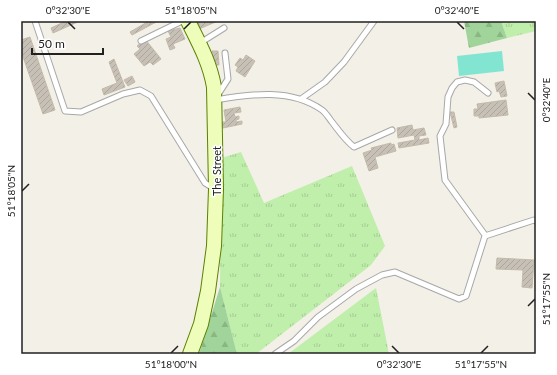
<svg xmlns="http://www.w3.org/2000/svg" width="557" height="375" font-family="Lato,sans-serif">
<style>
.grass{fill:url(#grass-tufts)}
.forest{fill:url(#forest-firs)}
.pitch{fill:#81e5d1}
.building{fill:url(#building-hatch);stroke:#c5baa9}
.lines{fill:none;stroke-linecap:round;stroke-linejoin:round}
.lane-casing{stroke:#a8a8a8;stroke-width:7}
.secondary-casing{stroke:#5b8000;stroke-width:16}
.lane{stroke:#fff;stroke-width:5}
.secondary{stroke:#eefdba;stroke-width:14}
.ticks{fill:none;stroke:#212121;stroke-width:1.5}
.labels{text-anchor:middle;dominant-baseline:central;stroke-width:3;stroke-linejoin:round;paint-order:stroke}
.street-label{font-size:11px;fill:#212121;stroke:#fff}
.neatline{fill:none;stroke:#212121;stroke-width:1.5}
.ticks-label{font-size:10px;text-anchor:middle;fill:#212121}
</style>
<defs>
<pattern id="grass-tufts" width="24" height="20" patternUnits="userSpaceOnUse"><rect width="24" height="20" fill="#c0eeab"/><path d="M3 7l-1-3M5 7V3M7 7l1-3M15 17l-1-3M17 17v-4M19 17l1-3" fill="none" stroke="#a5cc93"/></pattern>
<pattern id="forest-firs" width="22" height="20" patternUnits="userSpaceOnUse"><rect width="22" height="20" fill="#a0d49a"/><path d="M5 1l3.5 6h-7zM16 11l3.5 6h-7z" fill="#8ab684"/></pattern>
<pattern id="building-hatch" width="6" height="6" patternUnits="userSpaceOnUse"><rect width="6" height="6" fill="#c7c0b6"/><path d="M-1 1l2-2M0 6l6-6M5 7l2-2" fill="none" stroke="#aba59c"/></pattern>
</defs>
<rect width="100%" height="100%" fill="#f2f0e7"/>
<path class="grass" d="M 501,21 L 536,21 L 536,31 L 507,38 Z
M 241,152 L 264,203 L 352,166 L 385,246 L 371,265 L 256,354 L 237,354 L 220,287 L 221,158 Z
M 376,288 L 389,354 L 288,354 Z"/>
<path class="forest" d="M 464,21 L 501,21 L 507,38 L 469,48 Z
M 220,287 L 237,354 L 199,354 Z"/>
<path class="pitch" d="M 502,51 L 504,71 L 459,76 L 457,56 Z"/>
<path class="building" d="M 66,21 L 80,21 L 53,33 L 51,28 Z
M 149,21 L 158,21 L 132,35 L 130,32 Z
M 191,21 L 218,21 L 199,29 Z
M 180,28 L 185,39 L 173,44 L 175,48 L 170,50 L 166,39 L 171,37 L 168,31 Z
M 30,37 L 55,110 L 43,114 L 21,51 L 21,40 Z
M 145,39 L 161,59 L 153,65 L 150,62 L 144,66 L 134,54 L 140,49 L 137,46 Z
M 212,51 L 218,51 L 219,65 L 213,65 Z
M 246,55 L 255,61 L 245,77 L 236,71 L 238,67 L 235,65 L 240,58 L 243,60 Z
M 114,59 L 125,87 L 104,95 L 102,89 L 117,83 L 109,62 Z
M 132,76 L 135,82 L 128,86 L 124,80 Z
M 504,81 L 507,96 L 501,97 L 499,91 L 497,92 L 495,83 Z
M 506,100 L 508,115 L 479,118 L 479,116 L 474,116 L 474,109 L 478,109 L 477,104 Z
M 240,107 L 241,112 L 234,113 L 235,117 L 239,116 L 239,119 L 236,120 L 236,122 L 242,121 L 242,124 L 223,128 L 222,122 L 226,122 L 224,110 Z
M 450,112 L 454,112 L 457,127 L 454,128 Z
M 412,125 L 413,130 L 424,128 L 426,135 L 419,136 L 419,140 L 428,138 L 429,143 L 399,148 L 398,143 L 415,140 L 414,135 L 398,138 L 397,128 Z
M 391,143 L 391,145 L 394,144 L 396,151 L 375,157 L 378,168 L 369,171 L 363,153 L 372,150 L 371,148 Z
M 497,258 L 534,260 L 532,288 L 522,287 L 523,270 L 496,269 Z"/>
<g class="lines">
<g class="lane-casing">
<path id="lane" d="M 35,21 L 65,111 L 81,112 L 123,94 L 140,90 L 151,96 L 205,183 L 213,188
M 141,41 L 182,21
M 200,43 L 224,28
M 217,96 L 228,79 L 225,53
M 301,99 L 325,82 L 344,62 L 374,21
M 216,100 C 251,94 291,88 322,110 C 326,113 329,118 332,122 C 339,131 345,140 354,147 L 392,130
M 485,235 L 445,180 L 440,136 L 446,124 L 448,97 L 452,88 L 457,82 L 465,80 L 474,82 L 488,93
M 275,354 L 294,341 L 318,317 L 356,289 L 382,275 L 395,272 L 459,299 L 466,296 L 485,236 L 534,220 L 536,221"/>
</g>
<g class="secondary-casing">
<path id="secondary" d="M 188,21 C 199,43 210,63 214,87 L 216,189 L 214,246 L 208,291 L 201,324 L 190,354"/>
</g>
<use href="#lane" class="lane"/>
<use href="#secondary" class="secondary"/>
</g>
<path class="ticks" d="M 68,22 L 75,29M 457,22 L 464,29M 184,29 L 191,22M 528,93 L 535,100M 22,191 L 29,184M 528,306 L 535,299M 392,346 L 399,353M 171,353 L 178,346M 481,353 L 488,346"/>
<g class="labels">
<g class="street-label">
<text transform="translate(216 171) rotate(-90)">The Street</text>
</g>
</g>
<rect width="557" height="375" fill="none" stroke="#ffffff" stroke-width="44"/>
<path d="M32 48v6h71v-6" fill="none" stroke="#212121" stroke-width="2"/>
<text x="38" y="48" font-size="12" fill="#212121" stroke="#ffffff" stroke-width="3" paint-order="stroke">50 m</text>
<rect x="22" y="22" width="513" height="331" class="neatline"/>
<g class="ticks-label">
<text x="68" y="14">0°32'30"E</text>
<text x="191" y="14">51°18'05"N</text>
<text x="457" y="14">0°32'40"E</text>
<text transform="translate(546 100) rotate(-90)" y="4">0°32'40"E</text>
<text transform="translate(11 191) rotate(-90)" y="4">51°18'05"N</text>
<text transform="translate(546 299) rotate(-90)" y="4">51°17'55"N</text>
<text x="171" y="368">51°18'00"N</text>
<text x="399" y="368">0°32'30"E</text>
<text x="481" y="368">51°17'55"N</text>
</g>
</svg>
